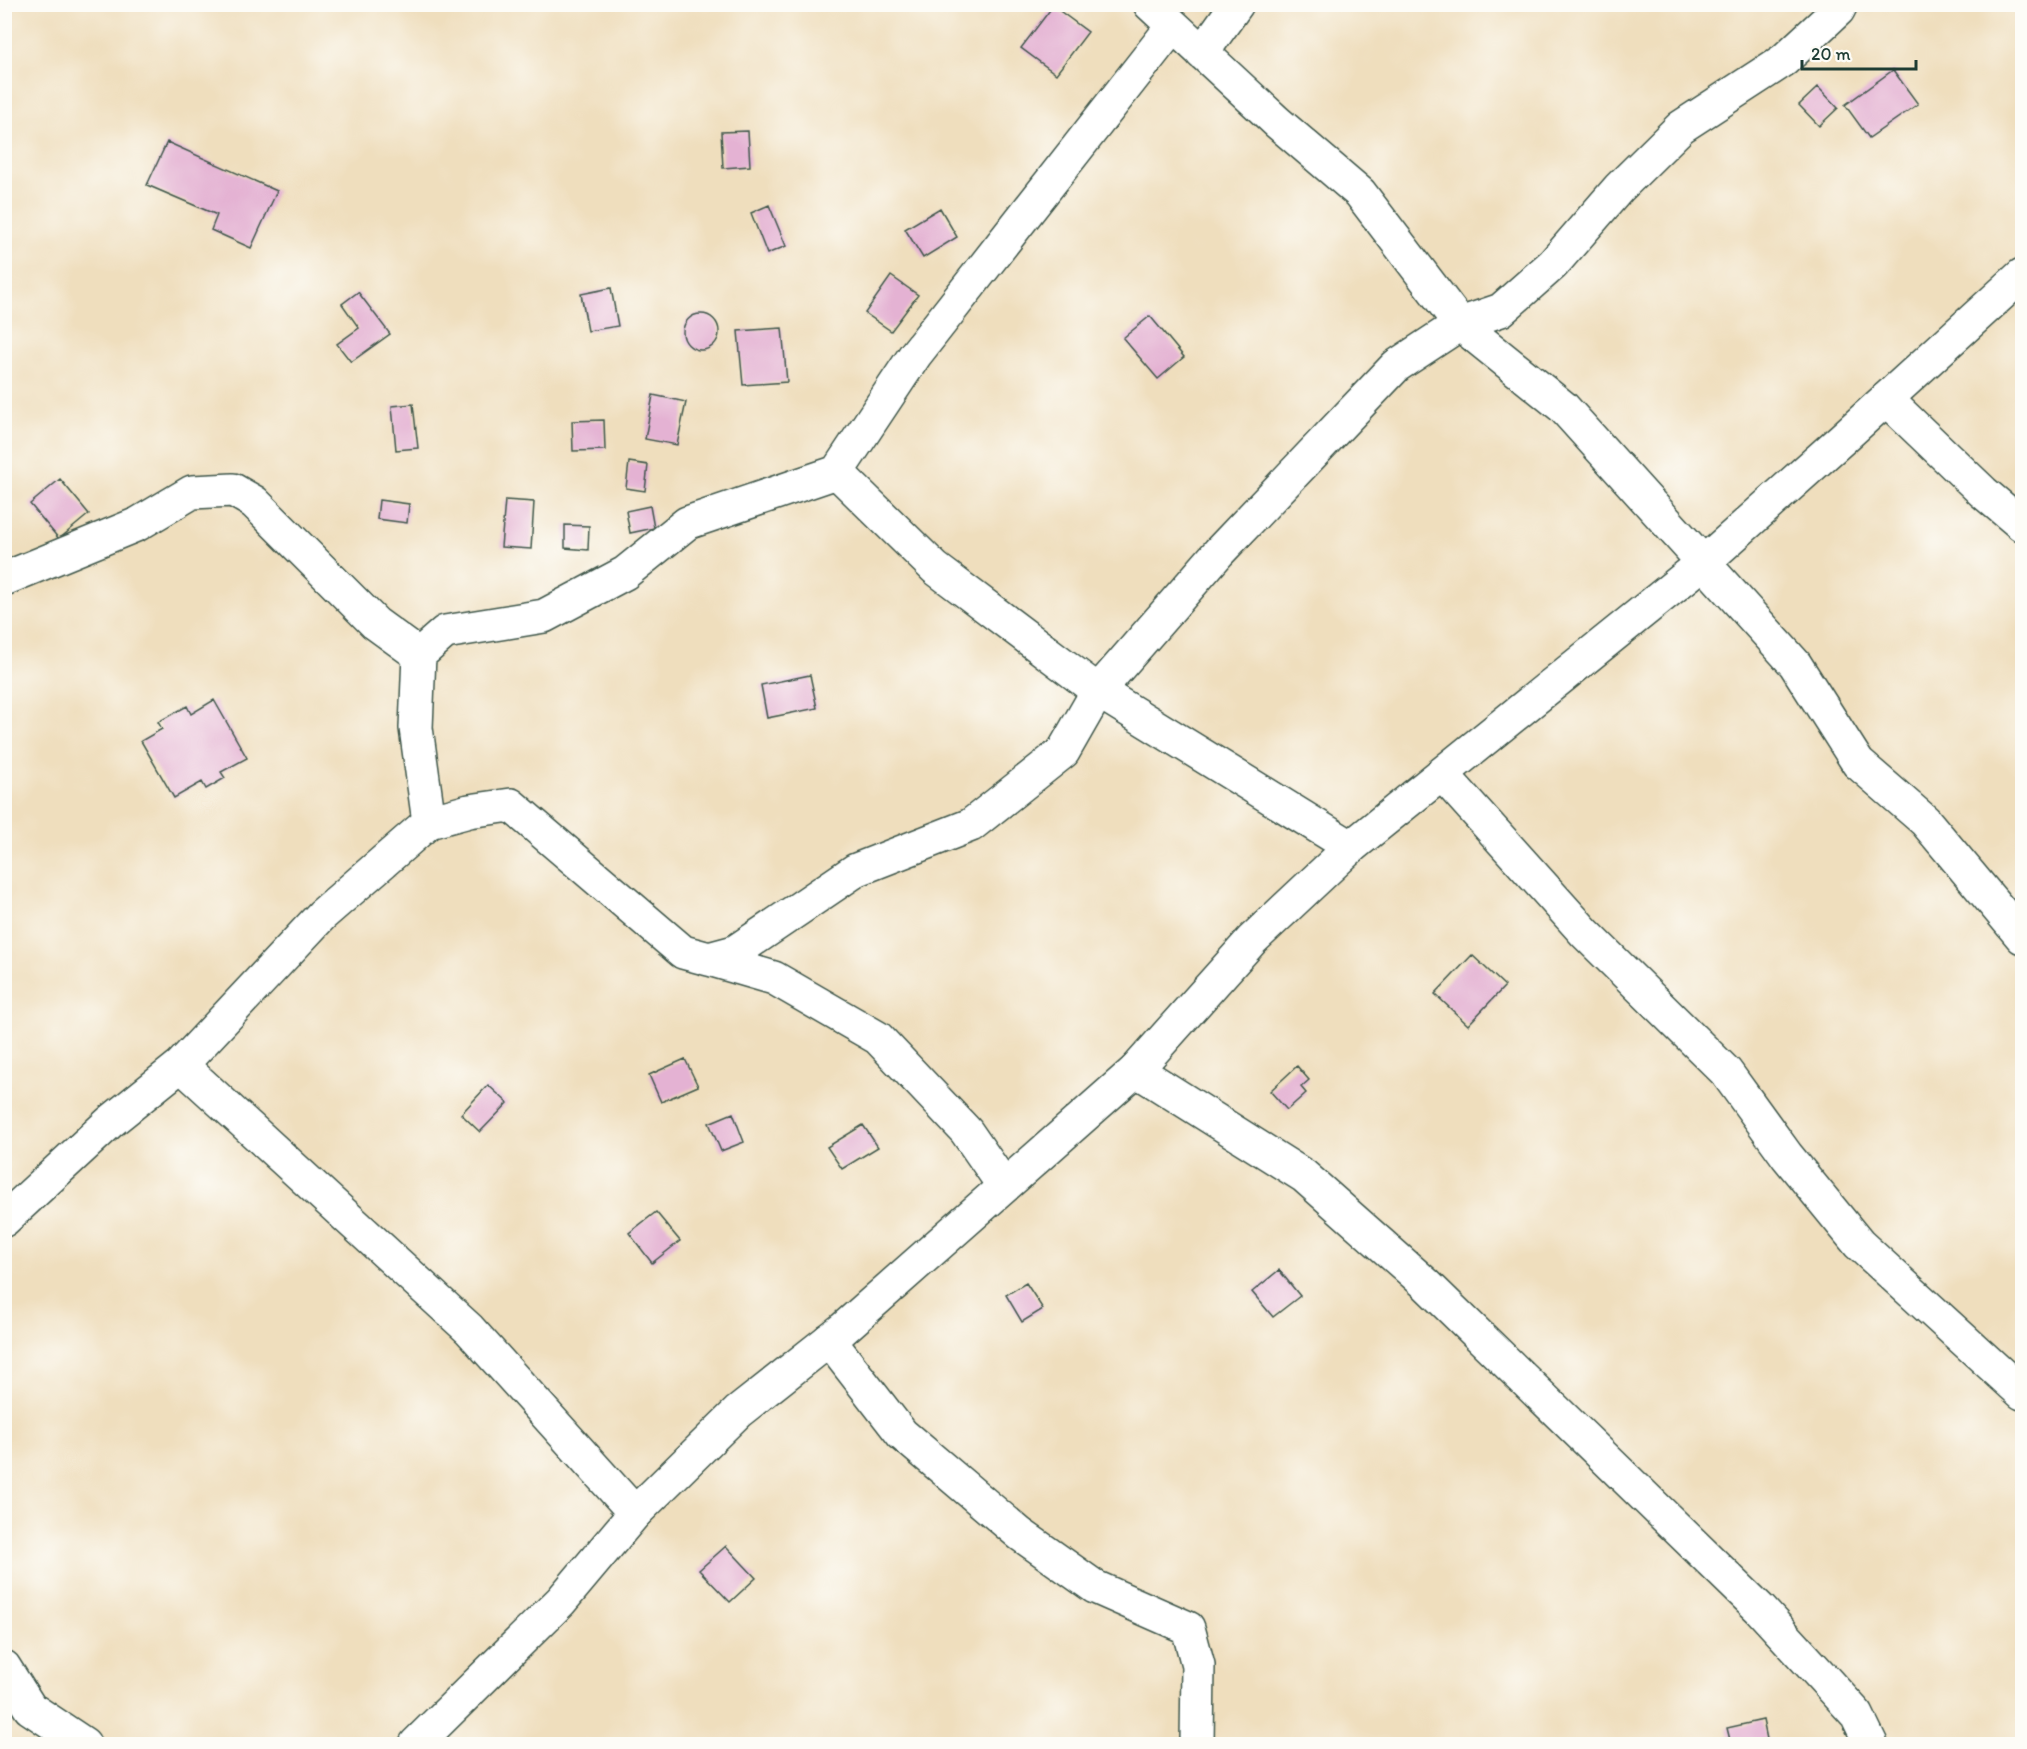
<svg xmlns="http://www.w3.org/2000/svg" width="2027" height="1749" font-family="Itim,sans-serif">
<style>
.building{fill:#e4b2d3}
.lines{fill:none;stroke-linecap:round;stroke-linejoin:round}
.minor-casing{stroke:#3e5549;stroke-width:36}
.tertiary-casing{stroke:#3e5549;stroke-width:36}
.minor{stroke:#fff;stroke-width:33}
.tertiary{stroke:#fff;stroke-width:33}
</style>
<rect width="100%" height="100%" fill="#fdfcf7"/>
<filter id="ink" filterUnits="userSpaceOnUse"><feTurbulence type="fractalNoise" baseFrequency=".0167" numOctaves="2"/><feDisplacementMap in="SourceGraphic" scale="12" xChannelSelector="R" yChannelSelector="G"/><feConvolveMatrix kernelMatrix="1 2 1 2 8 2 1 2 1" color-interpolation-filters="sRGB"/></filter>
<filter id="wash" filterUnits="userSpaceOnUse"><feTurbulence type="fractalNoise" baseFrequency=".008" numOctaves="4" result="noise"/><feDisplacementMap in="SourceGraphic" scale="24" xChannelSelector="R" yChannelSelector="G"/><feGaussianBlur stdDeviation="1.35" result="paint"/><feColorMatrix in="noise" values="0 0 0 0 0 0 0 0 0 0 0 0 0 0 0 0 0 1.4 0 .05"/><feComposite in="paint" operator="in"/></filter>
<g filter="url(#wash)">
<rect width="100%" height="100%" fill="#efdebd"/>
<g id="blocks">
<path class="building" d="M 1053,6 L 1088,32 L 1056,74 L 1021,48 Z
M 1893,70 L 1918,104 L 1869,138 L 1845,105 Z
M 1818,87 L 1838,108 L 1819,126 L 1799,105 Z
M 748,131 L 750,166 L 723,168 L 721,132 Z
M 167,142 L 277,191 L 251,248 L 211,230 L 217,215 L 147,185 Z
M 769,205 L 786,246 L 767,254 L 751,213 Z
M 940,208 L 957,237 L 923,258 L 905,229 Z
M 891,276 L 918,295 L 891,331 L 865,313 Z
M 611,288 L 618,326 L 588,331 L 581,294 Z
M 358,292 L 390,334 L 351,362 L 337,344 L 359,328 L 342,304 Z
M683 332a18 18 0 1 1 36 0a18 18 0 1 1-36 0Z
M 1150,316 L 1184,357 L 1158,379 L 1123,338 Z
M 782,328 L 787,382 L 743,385 L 738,331 Z
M 653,395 L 686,402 L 677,445 L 645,439 Z
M 413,404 L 418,448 L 396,450 L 392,406 Z
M 604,420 L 605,450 L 573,451 L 572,421 Z
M 629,462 L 648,465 L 645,491 L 626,488 Z
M 60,479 L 89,514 L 59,539 L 30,504 Z
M 379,500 L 409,504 L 407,523 L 377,519 Z
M 505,500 L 534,502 L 531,549 L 501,547 Z
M 650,506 L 654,528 L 630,533 L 626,511 Z
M 565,525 L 589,526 L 588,550 L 565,548 Z
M 810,675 L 817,708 L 767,718 L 761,685 Z
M 214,700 L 247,758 L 221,772 L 225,778 L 206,789 L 202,782 L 174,798 L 141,741 L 162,729 L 158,722 L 187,706 L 191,714 Z
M 1472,955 L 1505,986 L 1468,1025 L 1435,994 Z
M 685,1059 L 698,1086 L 661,1102 L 649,1075 Z
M 1297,1066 L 1309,1080 L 1301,1087 L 1306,1093 L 1287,1110 L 1270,1091 Z
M 488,1085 L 508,1103 L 480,1132 L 461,1114 Z
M 733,1113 L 744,1142 L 721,1151 L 709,1123 Z
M 863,1125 L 878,1147 L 842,1169 L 827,1147 Z
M 656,1212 L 680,1241 L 652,1263 L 629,1233 Z
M 1279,1270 L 1300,1296 L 1273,1317 L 1252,1292 Z
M 1026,1283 L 1043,1309 L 1022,1322 L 1006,1295 Z
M 726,1546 L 756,1578 L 730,1602 L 699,1570 Z
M 1763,1720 L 1768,1744 L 1731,1744 L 1727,1728 Z"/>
</g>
</g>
<g filter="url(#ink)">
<use href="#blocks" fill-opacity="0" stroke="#3e5549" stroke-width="1.5"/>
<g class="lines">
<g class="minor-casing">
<path id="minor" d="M 1150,4 L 1277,122 L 1360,193 L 1460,324 L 1563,407 L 1795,664 L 1858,763 L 1925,821 L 2022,937
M 1202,53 L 1237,4
M 1886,399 L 1983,492 L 2022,525
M 837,472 L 935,568 L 1098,691 L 1351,847
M 4,579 L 138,524 L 192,492 L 233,490 L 254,502 L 375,623 L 419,655
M 1442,774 L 1585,933 L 1726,1072 L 1787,1156 L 1859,1244 L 2022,1393
M 429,822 L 416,728 L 419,655 L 445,632 L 544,616 L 625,573 L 687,523 L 837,472 L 915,355 L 1173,26
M 709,959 L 774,978 L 878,1038 L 966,1131 L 1004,1186
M 181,1065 L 469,1329 L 635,1513
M 1136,1070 L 1304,1176 L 1426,1284 L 1760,1609 L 1857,1715 L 1871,1744
M 4,1220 L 110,1122 L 181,1065 L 322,915 L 429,822 L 469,811 L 511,805 L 683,952 L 709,959 L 735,952 L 856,870 L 971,825 L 1063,752 L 1098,691 L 1219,552 L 1396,366 L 1460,324 L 1501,310 L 1553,264 L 1619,188 L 1681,127 L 1784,60 L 1838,10 L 1841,4
M 829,1340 L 902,1434 L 1020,1534 L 1095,1587 L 1188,1628 L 1198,1665 L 1197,1744
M 4,1667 L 30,1708 L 84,1744"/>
</g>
<g class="tertiary-casing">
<path id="tertiary" d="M 416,1744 L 561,1601 L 635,1513 L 738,1412 L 843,1329 L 1136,1070 L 1252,940 L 1351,847 L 1703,563 L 1842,439 L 2022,275"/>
</g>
<use href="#minor" class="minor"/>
<use href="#tertiary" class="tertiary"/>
</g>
</g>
<rect width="2027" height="1749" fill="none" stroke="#fdfcf7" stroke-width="24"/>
<path d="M1802 60v9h114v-9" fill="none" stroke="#1f3d34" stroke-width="3"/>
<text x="1811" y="60" font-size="18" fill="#1f3d34" stroke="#fdfcf7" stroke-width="4.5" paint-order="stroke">20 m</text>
</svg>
